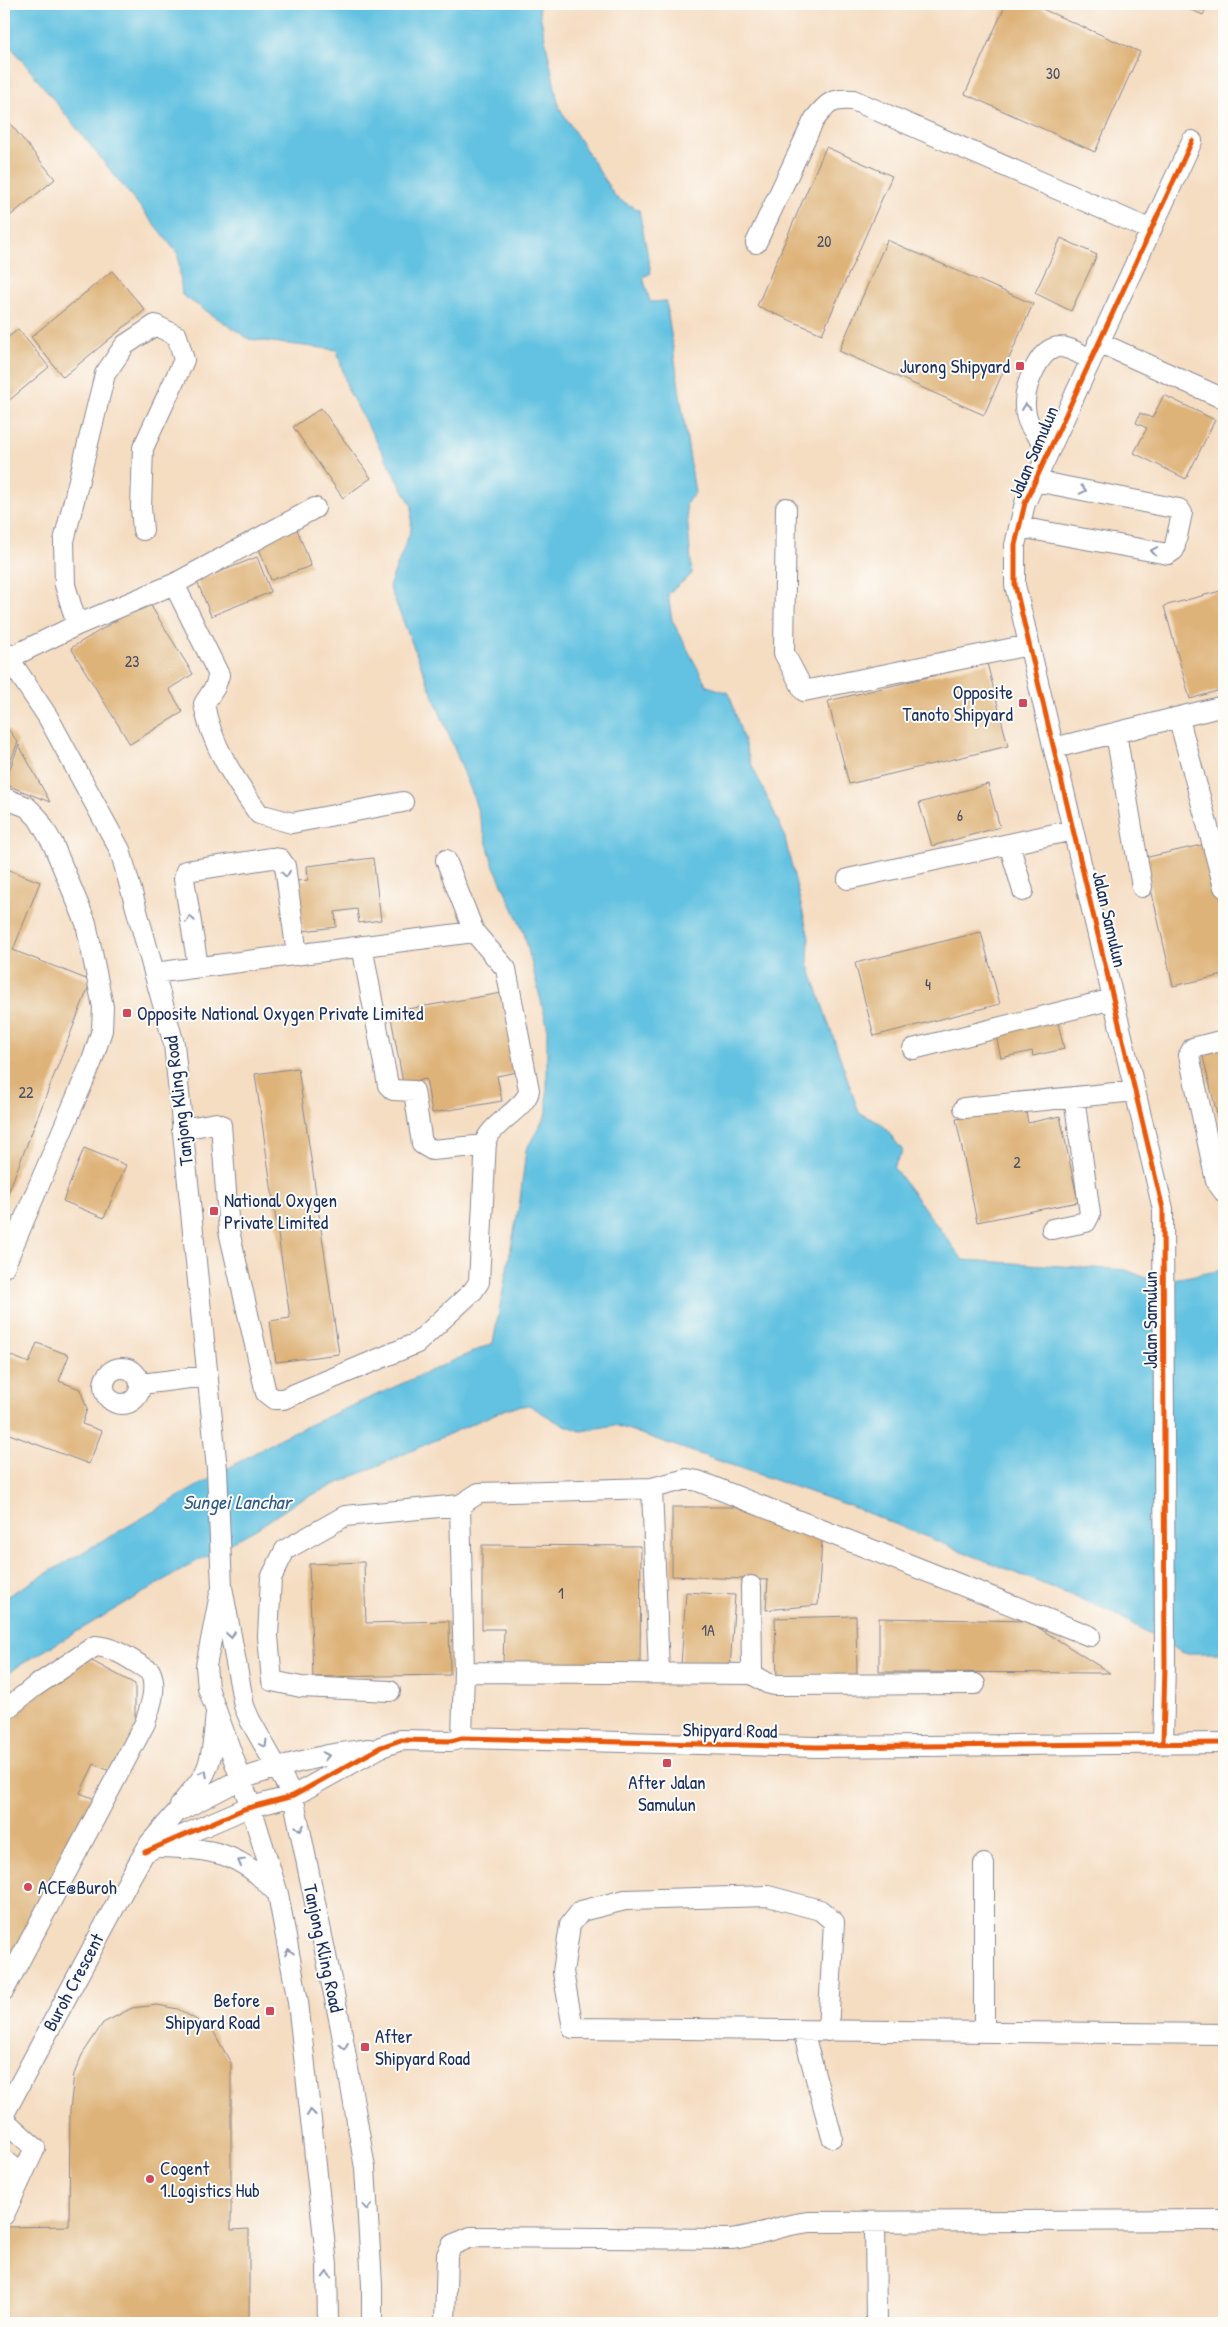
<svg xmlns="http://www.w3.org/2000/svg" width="1228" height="2327" font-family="'Patrick Hand',sans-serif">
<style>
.water{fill:#63c2e1;stroke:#3f78a0}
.building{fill:#deb379}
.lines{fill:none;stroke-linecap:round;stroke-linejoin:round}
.minor-casing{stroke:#888690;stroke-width:22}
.minor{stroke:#fff;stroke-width:20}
.cycleway-casing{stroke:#fdfcf7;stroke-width:8}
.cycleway{stroke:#e8590c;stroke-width:5}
.oneway{stroke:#8d97ae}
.poi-dot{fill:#d1495b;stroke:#fdfcf7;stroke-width:2}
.labels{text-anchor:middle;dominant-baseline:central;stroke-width:4;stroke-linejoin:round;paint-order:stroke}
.number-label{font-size:16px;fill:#4c5065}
.poi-label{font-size:19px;fill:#1b2f5e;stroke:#fdfcf7;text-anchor:start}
.street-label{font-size:19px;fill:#1b2f5e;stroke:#fdfcf7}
.water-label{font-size:20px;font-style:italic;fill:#315b85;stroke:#fdfcf7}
</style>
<rect width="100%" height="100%" fill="#fdfcf7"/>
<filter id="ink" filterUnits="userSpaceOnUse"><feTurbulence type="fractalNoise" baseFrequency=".02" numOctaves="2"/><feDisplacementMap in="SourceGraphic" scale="10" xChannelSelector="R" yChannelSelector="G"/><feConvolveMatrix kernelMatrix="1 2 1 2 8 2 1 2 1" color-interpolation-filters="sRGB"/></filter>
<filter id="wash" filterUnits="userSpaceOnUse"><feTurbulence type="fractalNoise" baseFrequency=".0096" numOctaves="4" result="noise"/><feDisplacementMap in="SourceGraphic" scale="20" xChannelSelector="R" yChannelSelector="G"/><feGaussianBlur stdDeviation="1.12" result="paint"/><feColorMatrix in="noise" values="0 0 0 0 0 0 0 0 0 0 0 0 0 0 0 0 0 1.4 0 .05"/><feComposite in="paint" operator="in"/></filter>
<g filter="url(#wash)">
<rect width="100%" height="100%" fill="#f5ddc2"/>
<path class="water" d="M 4,4 L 538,4 L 559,107 L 616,198 L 639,210 L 651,273 L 643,277 L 650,302 L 666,301 L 695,493 L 686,503 L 692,574 L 668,594 L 672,620 L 707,686 L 729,693 L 750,761 L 784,834 L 809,938 L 808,963 L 859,1113 L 882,1124 L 903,1151 L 893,1167 L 963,1260 L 1126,1270 L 1156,1282 L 1224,1270 L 1224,1653 L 1183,1653 L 1110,1611 L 850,1506 L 615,1425 L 581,1431 L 559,1423 L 529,1405 L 508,1408 L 298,1501 L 256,1529 L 192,1564 L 20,1665 L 4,1677 L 4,1598 L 282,1437 L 493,1343 L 520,1200 L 526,1150 L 547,1113 L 547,1025 L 524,933 L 493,864 L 473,795 L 389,586 L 411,530 L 412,506 L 348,390 L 337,350 L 249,339 L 182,295 L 178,254 L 4,38 Z"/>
<g id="blocks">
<path class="building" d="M 1006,4 L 1031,4 L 1140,52 L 1095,152 L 965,94 Z
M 1177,4 L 1208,4 L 1203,15 Z
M 4,116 L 55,179 L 4,221 Z
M 826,147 L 892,176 L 822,334 L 757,306 Z
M 1061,238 L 1097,255 L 1071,311 L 1035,293 Z
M 887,240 L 1033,304 L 984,415 L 839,351 Z
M 112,271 L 145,310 L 63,377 L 31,337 Z
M 18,329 L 49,367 L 6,403 L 4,400 L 4,341 Z
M 1164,395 L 1215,420 L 1186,479 L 1134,453 L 1147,428 L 1136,423 L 1140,413 L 1152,418 Z
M 321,408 L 371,478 L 343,498 L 293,427 Z
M 297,529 L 311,566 L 271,580 L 257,543 Z
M 257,557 L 271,592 L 211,616 L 197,581 Z
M 1224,590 L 1224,689 L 1190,699 L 1164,606 Z
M 148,601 L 193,674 L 169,689 L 183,712 L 130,744 L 71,648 Z
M 987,663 L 1008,746 L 849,784 L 828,701 Z
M 4,724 L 18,742 L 4,778 Z
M 19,745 L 50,802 L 4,784 Z
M 988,784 L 1000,827 L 932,846 L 919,803 Z
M 1210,843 L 1224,906 L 1224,975 L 1173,986 L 1144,858 Z
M 373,858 L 381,920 L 359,923 L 357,909 L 335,912 L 336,927 L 303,931 L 297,881 L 308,880 L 307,866 Z
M 4,868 L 40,882 L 13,950 L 91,981 L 4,1203 Z
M 981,932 L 1000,1004 L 874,1036 L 855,963 Z
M 508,992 L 522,1071 L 497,1076 L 502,1101 L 432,1113 L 426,1079 L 403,1083 L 390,1012 Z
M 1057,1018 L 1064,1049 L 1033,1056 L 1032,1051 L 1001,1058 L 995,1031 Z
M 1224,1047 L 1224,1143 L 1202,1053 Z
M 298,1068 L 339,1354 L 276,1362 L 270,1321 L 290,1318 L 255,1074 Z
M 1025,1106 L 1028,1123 L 1060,1116 L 1078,1202 L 977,1222 L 956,1119 Z
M 84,1148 L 126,1165 L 104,1218 L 63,1201 Z
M 37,1343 L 69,1355 L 59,1381 L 80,1389 L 87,1409 L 82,1424 L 102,1431 L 89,1464 L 4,1432 L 8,1420 L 4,1418 L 4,1353 L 29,1363 Z
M 672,1507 L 734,1507 L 822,1539 L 818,1605 L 766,1610 L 768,1580 L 672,1576 Z
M 482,1545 L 641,1546 L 640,1666 L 503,1664 L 504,1629 L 482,1629 Z
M 364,1562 L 366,1623 L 449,1621 L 450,1675 L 313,1677 L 309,1564 Z
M 686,1592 L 735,1595 L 730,1669 L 681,1665 Z
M 856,1616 L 857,1677 L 777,1679 L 775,1618 Z
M 879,1618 L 1028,1621 L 1110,1673 L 879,1672 Z
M 90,1660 L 135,1684 L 135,1716 L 143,1721 L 114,1773 L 94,1764 L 80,1793 L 100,1801 L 4,1973 L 4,1722 L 57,1679 Z
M 157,2005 L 178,2009 L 212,2029 L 231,2063 L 231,2230 L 249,2229 L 249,2323 L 4,2323 L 4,2303 L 6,2303 L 5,2227 L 69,2226 L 70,2110 L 74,2074 L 82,2055 L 103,2023 L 132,2008 Z"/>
</g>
</g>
<g filter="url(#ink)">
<use href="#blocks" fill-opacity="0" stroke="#888690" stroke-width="1"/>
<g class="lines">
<g class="minor-casing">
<path id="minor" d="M 756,243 L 814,120 C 827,103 832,98 853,100 L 1151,230
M 1098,342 L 1224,399
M 1051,445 C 1019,428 1020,396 1035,368 C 1039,360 1045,351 1054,348 C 1065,344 1080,354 1090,359
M 786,508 L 784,653 L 804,691 L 1029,645
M 1019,527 L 1168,554 L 1174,550 L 1182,513 L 1179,509 L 1036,481
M 174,584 L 219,675 L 215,687 L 204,704 C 211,745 235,780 259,814 L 292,823 L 403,802
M 77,625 L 65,585 L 64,541 L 105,374 L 125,345 L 155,325 L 177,336 L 184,360 L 143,448 L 141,508 L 143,530
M 4,651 L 48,717 L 120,850 L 174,1044 L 217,1469 L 222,1587 L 244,1706 L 250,1720 L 293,1796 L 341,2028 L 365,2168 L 372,2285 L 372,2323
M 9,658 L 77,625 L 174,584 L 315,508
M 1179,719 L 1224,887
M 1116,733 L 1142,887
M 1054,748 L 1224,706
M 4,798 L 27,807 L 38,818 L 53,844 L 86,923 L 103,1007 L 102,1030 L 92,1061 L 4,1267
M 1009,844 L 1023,891
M 848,879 L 1073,830
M 362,946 L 388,1085 L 393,1090 L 414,1091 L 422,1144 L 432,1150 L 486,1145
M 198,967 L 184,879 L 186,871 L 272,858 L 280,859 L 285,866 L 297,955
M 154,973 L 474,932
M 1224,1040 L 1193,1048 L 1189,1055 L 1216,1181 L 1224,1192
M 913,1049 L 1113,999
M 964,1108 L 1135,1091
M 182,1129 L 216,1123 L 221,1125 L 229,1231 L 266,1393 L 274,1399 L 283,1399 L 417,1343 L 473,1291 L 479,1282 L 486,1140 C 494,1122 528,1106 529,1090 L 506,969 L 474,932 L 446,860
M 1052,1229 L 1086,1222 L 1090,1214 L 1074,1097
M104 1386a18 18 0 1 1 36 0a18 18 0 1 1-36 0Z
M 141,1384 L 206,1376
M 652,1488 L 659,1673
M 460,1505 L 464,1672 L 462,1738
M 751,1586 L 752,1674
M 220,1594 L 206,1666 L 208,1688 L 251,1807 L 278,1894 L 298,2002 L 327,2265 L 328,2323
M 464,1672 L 752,1674 L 767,1683 L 775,1685 L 975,1684
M 390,1691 L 301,1687 L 272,1681 L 268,1636 L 271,1578 L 285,1550 L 345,1516 L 460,1505 L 479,1493 L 652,1488 L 687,1479 L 698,1481 L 1090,1636
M 4,1711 L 34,1687 L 95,1646 C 116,1647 132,1661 150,1671 C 158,1687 150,1708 145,1723 L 4,1990
M 1163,1744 L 1165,1664 L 1163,1209 L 1015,585 L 1015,545 L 1025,503 L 1192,141
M 180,1806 C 188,1793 202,1783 207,1768 C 214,1751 214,1730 216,1713
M 162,1847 C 211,1849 240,1852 275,1891
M 145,1852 L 244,1809 L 293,1796 L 381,1747 L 401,1740 L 451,1741 L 462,1738 L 817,1747 L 1224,1743
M 803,2031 L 832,2137
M 828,2031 L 834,1922 L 820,1910 L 768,1896 L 625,1900 L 581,1911 L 570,1925 L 563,1972 L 573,2028 L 1224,2034
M 984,2032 L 984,1864
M 4,2114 L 131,1876 L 150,1843 L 177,1812 L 241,1779 L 278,1767 L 328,1755 L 369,1749
M 4,2120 L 35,2148 L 4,2215
M 4,2160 L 22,2174
M 875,2222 L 876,2323
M 445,2323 L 447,2255 L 452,2245 L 471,2237 L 731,2239 C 759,2236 782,2224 810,2222 L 1224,2220"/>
</g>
<use href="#minor" class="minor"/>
<g class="cycleway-casing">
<path id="cycleway" d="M 1163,1744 L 1165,1664 L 1163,1209 L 1015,585 L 1015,545 L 1025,503 L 1192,141
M 145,1852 L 244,1809 L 293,1796 L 381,1747 L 401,1740 L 451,1741 L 462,1738 L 817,1747 L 1224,1743"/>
</g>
<use href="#cycleway" class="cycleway"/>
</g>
<defs><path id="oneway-chevron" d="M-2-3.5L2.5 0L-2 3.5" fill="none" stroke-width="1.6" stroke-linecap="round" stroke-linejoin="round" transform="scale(1.25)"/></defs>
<g class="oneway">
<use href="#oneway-chevron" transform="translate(1026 407) rotate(-97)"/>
<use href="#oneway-chevron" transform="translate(1083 490) rotate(11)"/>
<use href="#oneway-chevron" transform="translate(1154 551) rotate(-170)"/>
<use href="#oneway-chevron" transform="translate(286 874) rotate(82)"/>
<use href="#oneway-chevron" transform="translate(190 919) rotate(-99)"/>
<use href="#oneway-chevron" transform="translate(231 1635) rotate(81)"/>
<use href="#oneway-chevron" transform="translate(264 1744) rotate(59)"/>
<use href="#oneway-chevron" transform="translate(326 1756) rotate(-12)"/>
<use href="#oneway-chevron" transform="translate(204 1773) rotate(-63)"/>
<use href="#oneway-chevron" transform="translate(300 1828) rotate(80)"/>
<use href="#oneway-chevron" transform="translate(241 1862) rotate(-151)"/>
<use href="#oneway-chevron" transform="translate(289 1952) rotate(-101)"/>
<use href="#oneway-chevron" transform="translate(344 2046) rotate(81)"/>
<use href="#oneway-chevron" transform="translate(311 2113) rotate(-96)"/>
<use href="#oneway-chevron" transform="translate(367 2207) rotate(86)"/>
<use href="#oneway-chevron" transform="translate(327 2275) rotate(-90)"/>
</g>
</g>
<g class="poi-dot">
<rect x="1015" y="361" width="10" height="10" rx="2.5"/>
<rect x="1018" y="698" width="10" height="10" rx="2.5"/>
<rect x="122" y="1008" width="10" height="10" rx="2.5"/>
<rect x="209" y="1206" width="10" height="10" rx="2.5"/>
<rect x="662" y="1758" width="10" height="10" rx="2.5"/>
<circle cx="28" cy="1887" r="5"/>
<rect x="265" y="2006" width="10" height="10" rx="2.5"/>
<rect x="360" y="2042" width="10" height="10" rx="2.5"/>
<circle cx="150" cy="2179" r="5"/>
</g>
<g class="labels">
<g class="number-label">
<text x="1053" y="73">30</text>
<text x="824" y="241">20</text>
<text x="132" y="661">23</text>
<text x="960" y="815">6</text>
<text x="928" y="984">4</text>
<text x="26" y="1092">22</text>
<text x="1017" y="1162">2</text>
<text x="561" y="1593">1</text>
<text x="708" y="1630">1A</text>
</g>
<g class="poi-label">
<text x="1010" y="366" text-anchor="end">Jurong Shipyard</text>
<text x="1013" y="692" text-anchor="end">Opposite<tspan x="1013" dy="22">Tanoto Shipyard</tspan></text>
<text x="137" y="1013">Opposite National Oxygen Private Limited</text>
<text x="224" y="1200">National Oxygen<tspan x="224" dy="22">Private Limited</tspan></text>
<text x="667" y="1782" text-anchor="middle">After Jalan<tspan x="667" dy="22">Samulun</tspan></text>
<text x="38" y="1887">ACE@Buroh</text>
<text x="260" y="2000" text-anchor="end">Before<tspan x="260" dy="22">Shipyard Road</tspan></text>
<text x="375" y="2036">After<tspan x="375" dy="22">Shipyard Road</tspan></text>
<text x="160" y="2168">Cogent<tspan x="160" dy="22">1.Logistics Hub</tspan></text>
</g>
<g class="street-label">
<text transform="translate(1033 452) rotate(-67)">Jalan Samulun</text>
<text transform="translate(1110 919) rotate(77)">Jalan Samulun</text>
<text transform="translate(178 1101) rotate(-97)">Tanjong Kling Road</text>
<text transform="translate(1150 1320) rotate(-90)">Jalan Samulun</text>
<text transform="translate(730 1730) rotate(1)">Shipyard Road</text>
<text transform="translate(324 1948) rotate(78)">Tanjong Kling Road</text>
<text transform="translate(73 1982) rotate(-62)">Buroh Crescent</text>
</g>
<g class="water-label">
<text x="237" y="1501">Sungei Lanchar</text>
</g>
</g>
<rect width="1228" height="2327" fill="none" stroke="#fdfcf7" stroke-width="20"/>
</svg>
